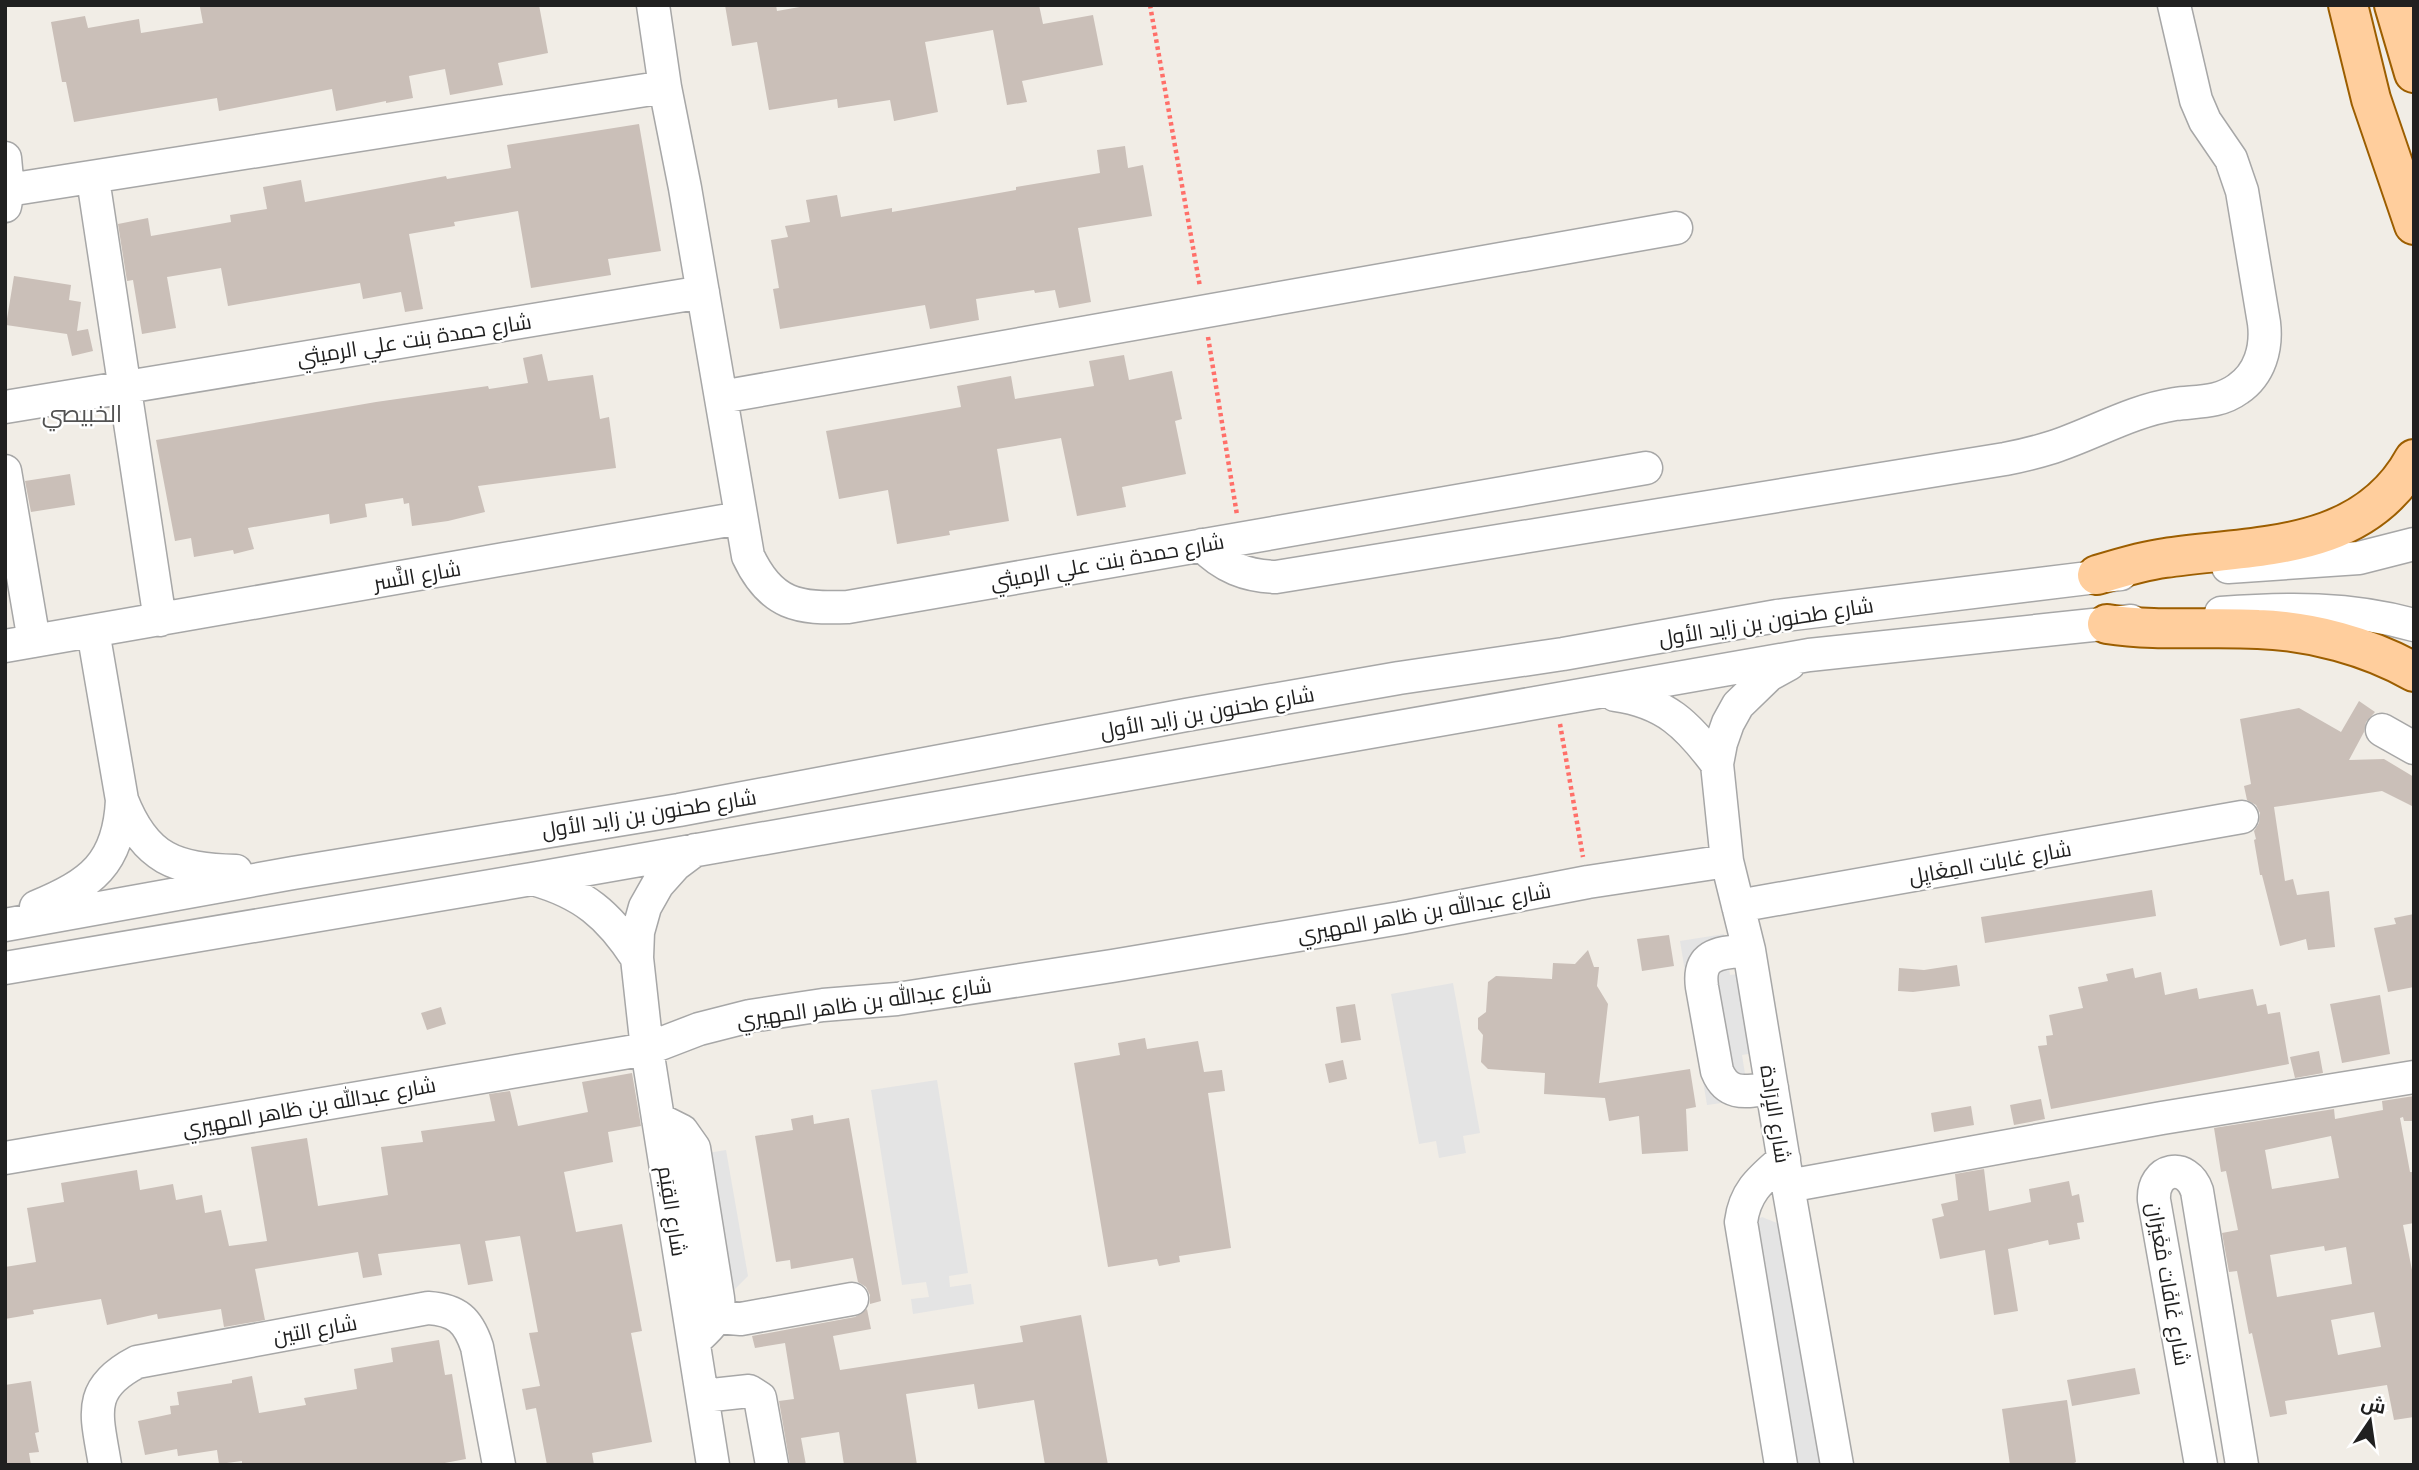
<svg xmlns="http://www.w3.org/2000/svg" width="2419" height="1470" font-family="Quicksand,Cairo,sans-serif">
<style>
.parking{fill:#e4e4e4}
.building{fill:#cabfb8;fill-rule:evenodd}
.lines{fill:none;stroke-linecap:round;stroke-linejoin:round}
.minor-casing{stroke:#a7a7a7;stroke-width:35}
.major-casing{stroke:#9c5e00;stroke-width:42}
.path{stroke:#ff6f69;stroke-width:4.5;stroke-dasharray:3.5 3.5;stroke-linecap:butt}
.minor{stroke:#fff;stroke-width:32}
.major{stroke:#ffce9d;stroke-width:38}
.labels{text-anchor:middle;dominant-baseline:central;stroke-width:5;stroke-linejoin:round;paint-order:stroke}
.street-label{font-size:21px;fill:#202020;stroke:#fff}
.quarter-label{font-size:24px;fill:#535353;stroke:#fff}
</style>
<rect width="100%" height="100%" fill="#f1ede6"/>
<path class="parking" d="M 1724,934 L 1730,975 L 1747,973 L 1760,1052 L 1742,1055 L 1749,1099 L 1707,1105 L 1680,941 Z
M 1453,983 L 1480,1133 L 1463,1136 L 1466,1153 L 1439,1158 L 1436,1141 L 1419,1144 L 1391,994 Z
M 937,1080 L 968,1273 L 949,1276 L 950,1287 L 971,1284 L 974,1304 L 913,1314 L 911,1299 L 929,1297 L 926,1282 L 902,1285 L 871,1090 Z
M 726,1150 L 748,1276 L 732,1292 L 696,1155 Z
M 1762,1217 L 1782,1225 L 1825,1465 L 1784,1465 L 1744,1226 Z"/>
<path class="building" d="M 209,5 L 539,5 L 548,53 L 498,63 L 503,85 L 450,95 L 445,69 L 409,76 L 413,98 L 386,103 L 386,101 L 336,111 L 332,89 L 219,111 L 217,98 L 74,122 L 66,82 L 62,82 L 51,22 L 85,16 L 88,28 L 139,19 L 141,33 L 203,23 L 200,7 Z
M 725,5 L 776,5 L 777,11 L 811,5 L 1039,5 L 1043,24 L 1093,15 L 1103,65 L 1022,81 L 1027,102 L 1007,105 L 993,30 L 925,42 L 938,112 L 894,121 L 890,100 L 838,108 L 837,99 L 769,110 L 757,42 L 732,46 Z
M 639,124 L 661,251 L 608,259 L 611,275 L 531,288 L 518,211 L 454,222 L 455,226 L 409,234 L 423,309 L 405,312 L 401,292 L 363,299 L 360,283 L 228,306 L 221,268 L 167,277 L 176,328 L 142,334 L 133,280 L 127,281 L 118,224 L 148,218 L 151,236 L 231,222 L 230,215 L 267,209 L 263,187 L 301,180 L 305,202 L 446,176 L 447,179 L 511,168 L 507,145 Z
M 1125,146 L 1128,168 L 1143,165 L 1152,216 L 1078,228 L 1091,302 L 1059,308 L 1055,290 L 1035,293 L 1034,290 L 976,299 L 979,320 L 930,329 L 925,305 L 780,329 L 773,289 L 779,288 L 771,240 L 788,237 L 785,226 L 810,222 L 806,200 L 837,195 L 841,217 L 892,208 L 892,212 L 1016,190 L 1016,187 L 1100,173 L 1097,150 Z
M 14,276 L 71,285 L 69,300 L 81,302 L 77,331 L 88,329 L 93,351 L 72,356 L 67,334 L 6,325 Z
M 542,354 L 548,381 L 593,375 L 600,419 L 609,417 L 616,468 L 478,486 L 485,512 L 448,521 L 412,526 L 409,503 L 404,504 L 403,498 L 365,504 L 367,517 L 330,524 L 329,514 L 248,528 L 254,549 L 234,554 L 233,550 L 194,557 L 191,538 L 175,541 L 156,440 L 376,402 L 488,386 L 489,389 L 528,383 L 523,358 Z
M 1124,355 L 1129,380 L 1172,371 L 1182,419 L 1175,421 L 1186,474 L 1122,487 L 1126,507 L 1077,516 L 1061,438 L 997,449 L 1009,521 L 949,531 L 950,535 L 897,544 L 888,490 L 839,499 L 826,431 L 961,407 L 957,386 L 1011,376 L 1015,399 L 1094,386 L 1089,361 Z
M 70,474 L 75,505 L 31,512 L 25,481 Z
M 2359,701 L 2375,712 L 2366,722 L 2364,732 L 2349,760 L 2384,759 L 2414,777 L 2414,807 L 2382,791 L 2274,807 L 2285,881 L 2293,879 L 2297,895 L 2329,891 L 2335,947 L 2308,950 L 2306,939 L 2280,946 L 2262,875 L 2260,875 L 2254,840 L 2256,839 L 2254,831 L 2259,823 L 2260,813 L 2256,805 L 2247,800 L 2244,786 L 2251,784 L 2240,719 L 2299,708 L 2341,732 Z
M 2152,890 L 2156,916 L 1985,943 L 1981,917 Z
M 2414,914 L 2414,987 L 2388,992 L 2374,928 L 2396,924 L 2394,918 Z
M 1669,935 L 1674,966 L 1642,971 L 1637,939 Z
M 1588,950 L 1594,967 L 1599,967 L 1597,986 L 1608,1004 L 1599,1083 L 1690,1069 L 1696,1107 L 1686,1109 L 1688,1151 L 1642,1154 L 1639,1116 L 1609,1121 L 1605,1098 L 1544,1094 L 1545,1073 L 1488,1069 L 1481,1062 L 1483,1035 L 1478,1029 L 1478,1018 L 1486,1012 L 1488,982 L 1496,976 L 1552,979 L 1553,963 L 1575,964 Z
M 1957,965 L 1960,986 L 1913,992 L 1898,991 L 1899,968 L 1924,970 Z
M 2133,968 L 2135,978 L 2161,972 L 2165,995 L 2197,988 L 2199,999 L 2253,989 L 2257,1006 L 2266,1004 L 2268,1014 L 2280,1012 L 2289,1064 L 2051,1109 L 2038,1046 L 2047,1045 L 2046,1036 L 2053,1035 L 2049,1015 L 2083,1008 L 2078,987 L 2108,981 L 2106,974 Z
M 2380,995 L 2390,1054 L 2342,1063 L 2330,1004 Z
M 1355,1004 L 1361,1040 L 1341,1043 L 1336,1007 Z
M 441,1007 L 446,1024 L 427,1030 L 421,1013 Z
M 1145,1038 L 1147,1049 L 1198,1041 L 1204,1072 L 1222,1070 L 1225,1091 L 1208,1093 L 1231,1248 L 1179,1256 L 1180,1262 L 1159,1266 L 1157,1259 L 1108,1267 L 1074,1063 L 1120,1055 L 1118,1043 Z
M 2319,1051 L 2323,1073 L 2295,1078 L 2290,1057 Z
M 1343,1060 L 1347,1079 L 1329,1083 L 1325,1064 Z
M 632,1073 L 641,1126 L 608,1132 L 613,1162 L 564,1172 L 576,1232 L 622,1224 L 642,1331 L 631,1333 L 652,1442 L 592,1453 L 594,1465 L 547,1465 L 536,1408 L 526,1410 L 522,1389 L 540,1386 L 529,1333 L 538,1332 L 520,1236 L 485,1241 L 493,1281 L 468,1285 L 460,1244 L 378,1254 L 382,1275 L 363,1278 L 358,1252 L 255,1269 L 265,1320 L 224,1327 L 221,1309 L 158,1319 L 157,1314 L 107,1325 L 101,1299 L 33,1310 L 34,1314 L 5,1319 L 5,1267 L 36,1262 L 27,1208 L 64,1202 L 61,1183 L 137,1170 L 140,1190 L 173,1184 L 176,1200 L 202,1195 L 205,1213 L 221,1210 L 229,1246 L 267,1241 L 251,1147 L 307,1138 L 318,1206 L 388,1195 L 381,1147 L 423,1142 L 421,1131 L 495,1121 L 489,1094 L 510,1091 L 518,1126 L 588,1112 L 582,1082 Z
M 2414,1096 L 2414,1121 L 2404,1121 L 2403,1117 L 2400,1118 L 2410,1172 L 2414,1172 L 2414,1223 L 2403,1225 L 2414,1280 L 2414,1417 L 2394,1420 L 2387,1385 L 2285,1401 L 2287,1414 L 2270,1417 L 2252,1333 L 2249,1334 L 2237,1271 L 2229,1272 L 2222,1233 L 2238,1230 L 2226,1171 L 2221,1172 L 2214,1128 L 2334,1109 L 2335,1119 L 2383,1110 L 2382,1101 ZM 2331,1136 L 2339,1178 L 2272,1189 L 2265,1150 ZM 2324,1246 L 2325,1251 L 2346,1247 L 2352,1284 L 2277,1297 L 2270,1255 ZM 2374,1312 L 2381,1347 L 2338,1355 L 2331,1320 Z
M 2041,1099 L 2045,1119 L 2014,1125 L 2010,1105 Z
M 1971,1106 L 1974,1125 L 1934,1132 L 1931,1113 Z
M 813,1115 L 814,1124 L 849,1118 L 881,1301 L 870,1304 L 870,1295 L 866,1287 L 858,1282 L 853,1258 L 791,1269 L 790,1260 L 776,1262 L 755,1136 L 793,1130 L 791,1119 Z
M 1984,1169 L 1989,1211 L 2031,1202 L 2029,1189 L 2069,1181 L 2072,1196 L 2079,1194 L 2084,1222 L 2077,1223 L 2080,1239 L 2049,1245 L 2048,1240 L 2008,1249 L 2018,1311 L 1994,1315 L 1985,1250 L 1940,1259 L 1932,1219 L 1944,1216 L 1941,1204 L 1958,1200 L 1955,1174 Z
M 867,1309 L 871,1329 L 833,1336 L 840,1370 L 1023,1342 L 1020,1326 L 1081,1315 L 1108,1465 L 1045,1465 L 1034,1400 L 978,1409 L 974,1384 L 906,1394 L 917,1465 L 844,1465 L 839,1432 L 801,1438 L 806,1465 L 790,1465 L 779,1401 L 794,1399 L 785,1343 L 755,1348 L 752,1336 L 855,1317 Z
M 439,1340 L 445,1375 L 452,1374 L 466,1459 L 434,1465 L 242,1465 L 242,1461 L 219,1464 L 217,1450 L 178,1456 L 177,1449 L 145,1455 L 138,1421 L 171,1414 L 170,1406 L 179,1405 L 177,1392 L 232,1383 L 232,1380 L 252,1376 L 259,1413 L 306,1405 L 304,1398 L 357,1389 L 354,1369 L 393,1362 L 391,1348 Z
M 2135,1368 L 2140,1394 L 2072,1406 L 2067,1380 Z
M 31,1381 L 39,1432 L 35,1433 L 39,1452 L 29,1453 L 31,1465 L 5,1465 L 5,1385 Z
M 2067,1400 L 2076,1462 L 2070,1465 L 2010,1465 L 2002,1409 Z"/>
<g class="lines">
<g class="minor-casing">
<path id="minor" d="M 653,5 L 665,87 L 685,188 L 748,556 C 771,605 798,609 848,607 L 1646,468
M 5,158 L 8,190 L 5,206
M 93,179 L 160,620
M 8,190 L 665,87
M 721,397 L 1676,228
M 5,407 L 703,292
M 5,471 L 34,641
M 1202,545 C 1223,567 1246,576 1276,577 L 2005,459 C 2021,456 2037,452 2053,447 C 2095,433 2131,411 2175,404 C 2197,401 2219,403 2238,389 C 2260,374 2267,348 2264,323 L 2242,191 L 2231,159 L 2205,121 L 2196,100 L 2174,5
M 2228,567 L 2359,558 L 2414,544
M 2221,613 C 2286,608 2350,607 2414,625
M 5,646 L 740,518
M 1789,664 L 1769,675 L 1738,705 L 1728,723 L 1721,743 L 1717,764 L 1727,861 L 1749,950 L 1788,1186 L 1837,1465
M 1615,695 C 1665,702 1688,725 1717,764
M 2382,730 L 2414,748
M 122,800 C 145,859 176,870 236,871
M 695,850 L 675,865 L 658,884 L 645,907 L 638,932 L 637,958 L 647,1049 L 713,1465
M 533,879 C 583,893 609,915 637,958
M 1738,906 L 2242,817
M 36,907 C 91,884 119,864 122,800 L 93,631
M 5,925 L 293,873 L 679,810 L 1186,715 L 1399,678 L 1563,654 L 1777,616 L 2121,574
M 1749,950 C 1723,953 1697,951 1702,987 L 1717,1071 C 1728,1098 1748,1091 1772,1088
M 5,968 L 532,879 L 1809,655 L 2131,621
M 658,1119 L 682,1131 L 694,1148 L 718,1298 C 721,1319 708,1328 694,1341
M 5,1158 L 647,1049 L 699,1029 L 750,1016 L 823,1005 L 897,999 L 1112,966 L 1400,918 L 1588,882 L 1727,861
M 1788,1186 L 2162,1118 L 2414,1077
M 717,1317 L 741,1319 L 852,1299
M 703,1396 L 749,1391 L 760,1398 L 772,1465
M 105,1465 C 97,1415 85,1389 137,1362 L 428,1308 C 457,1310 468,1320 477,1347 L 499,1465
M 1781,1465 L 1741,1222 C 1745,1191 1761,1179 1784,1159
M 2201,1465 L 2154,1200 C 2152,1168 2187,1161 2197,1191 L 2242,1465"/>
</g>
<g class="major-casing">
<path id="major" d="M 2348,5 L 2371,99 L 2414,225
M 2394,5 L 2414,73
M 2097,575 C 2120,568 2142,561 2165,558 C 2255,545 2363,552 2414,459
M 2107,624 C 2158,632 2208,626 2258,629 C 2311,631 2368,646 2414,672"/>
</g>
<path class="path" d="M 1150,5 L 1200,287
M 1208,337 L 1237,515
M 1560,724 L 1583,857"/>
<use href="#minor" class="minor"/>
<use href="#major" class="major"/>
</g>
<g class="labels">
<g class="street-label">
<text transform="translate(414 339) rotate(-9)">شارع حمدة بنت علي الرميثي</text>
<text transform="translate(1107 561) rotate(-10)">شارع حمدة بنت علي الرميثي</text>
<text transform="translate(417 575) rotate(-10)">شارع النَّسر</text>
<text transform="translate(1766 621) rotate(-9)">شارع طحنون بن زايد الأول</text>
<text transform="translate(1207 712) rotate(-10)">شارع طحنون بن زايد الأول</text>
<text transform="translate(649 813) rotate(-9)">شارع طحنون بن زايد الأول</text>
<text transform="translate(1990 862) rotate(-10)">شارع غابات المِغَايِل</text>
<text transform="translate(1424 912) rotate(-10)">شارع عبدالله بن ظاهر المهيري</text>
<text transform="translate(864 1002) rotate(-8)">شارع عبدالله بن ظاهر المهيري</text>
<text transform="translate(309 1106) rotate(-10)">شارع عبدالله بن ظاهر المهيري</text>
<text transform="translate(1776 1114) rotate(81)">شارع الإرَادة</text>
<text transform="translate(673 1211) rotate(81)">شارع القِيَم</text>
<text transform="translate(2169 1284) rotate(80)">شارع غَافَات مْغَيرَان</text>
<text transform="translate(315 1329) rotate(-10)">شارع التين</text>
</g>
<g class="quarter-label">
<text x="82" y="413">الخبيصي</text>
</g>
</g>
<rect width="2419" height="1470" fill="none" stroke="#202020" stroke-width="14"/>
<g transform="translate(2370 1421) rotate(13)" stroke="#ffffff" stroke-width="5" paint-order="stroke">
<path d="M0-5L12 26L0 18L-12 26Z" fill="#202020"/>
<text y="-10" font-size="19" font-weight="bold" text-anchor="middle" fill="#202020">ش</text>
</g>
</svg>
